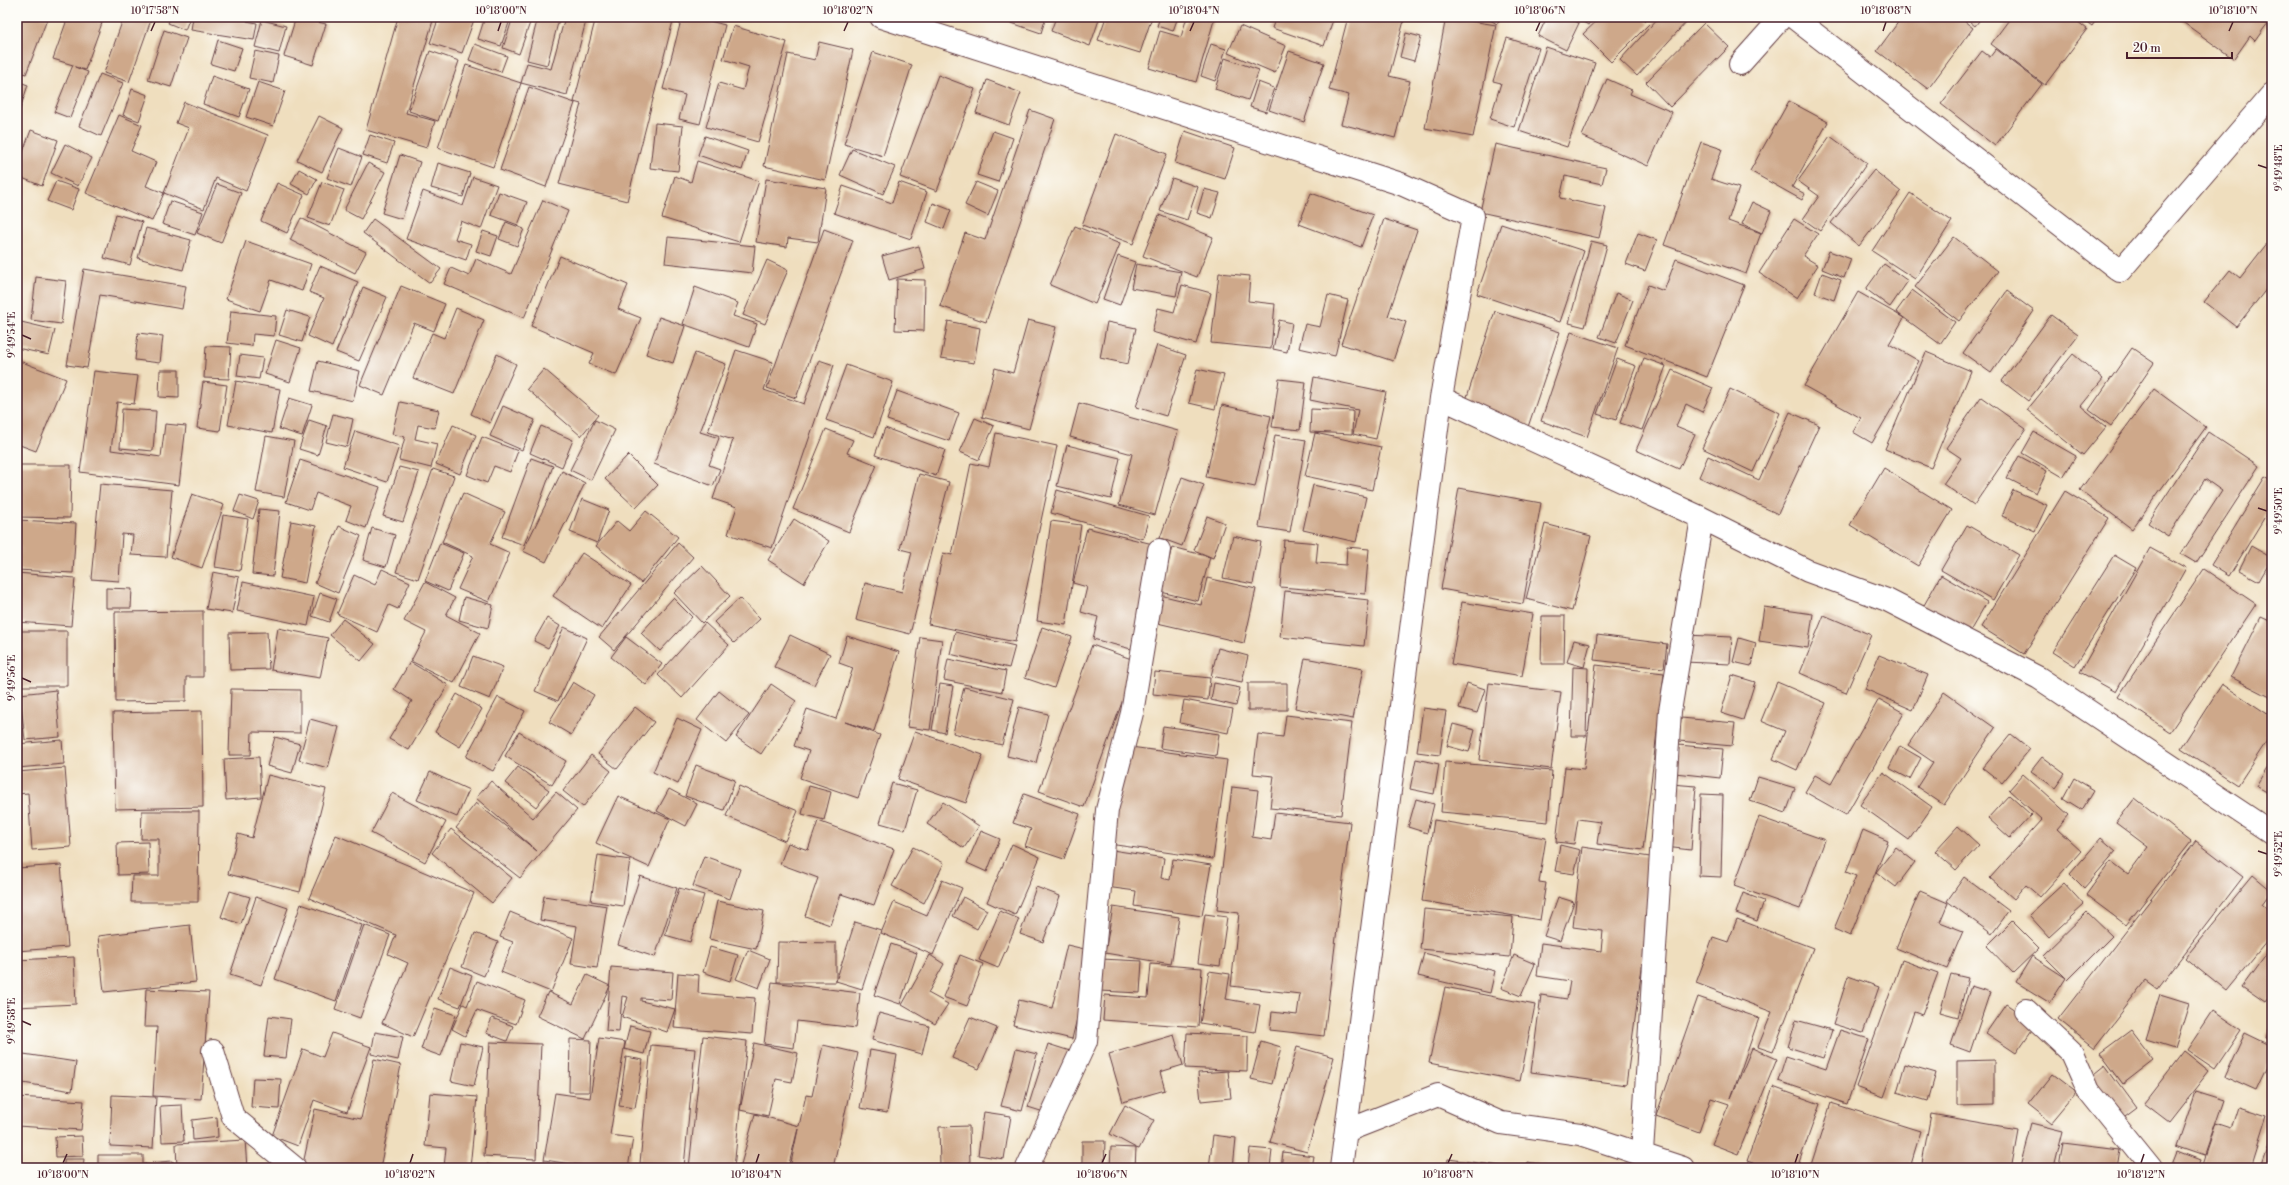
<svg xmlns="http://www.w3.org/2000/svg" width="2289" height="1185" font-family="'Libre Bodoni',serif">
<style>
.building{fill:#cea88a}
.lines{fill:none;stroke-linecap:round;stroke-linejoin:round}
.street-casing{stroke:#633c41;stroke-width:24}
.street{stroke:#fff;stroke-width:22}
.ticks{fill:none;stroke:#4a1f2b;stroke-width:1.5}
.neatline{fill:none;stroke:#4a1f2b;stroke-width:1.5}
.ticks-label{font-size:10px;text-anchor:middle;fill:#4a1f2b}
</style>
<rect width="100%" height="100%" fill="#fdfcf7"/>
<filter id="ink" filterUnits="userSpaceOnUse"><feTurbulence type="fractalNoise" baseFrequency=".025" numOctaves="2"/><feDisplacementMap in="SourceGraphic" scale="8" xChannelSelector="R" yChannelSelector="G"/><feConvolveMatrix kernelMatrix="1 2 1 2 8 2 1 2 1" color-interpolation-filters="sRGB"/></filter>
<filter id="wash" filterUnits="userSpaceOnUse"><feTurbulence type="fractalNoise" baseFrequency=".012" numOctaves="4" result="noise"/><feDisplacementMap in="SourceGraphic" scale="16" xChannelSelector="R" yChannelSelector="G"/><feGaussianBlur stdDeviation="0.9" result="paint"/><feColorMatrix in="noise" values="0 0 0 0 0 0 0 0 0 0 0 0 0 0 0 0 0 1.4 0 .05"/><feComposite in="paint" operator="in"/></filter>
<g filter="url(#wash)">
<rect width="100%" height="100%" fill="#efdebe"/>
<g id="blocks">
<path class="building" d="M 17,17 L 48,17 L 26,74 L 17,71 Z
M 68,17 L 86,17 L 102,23 L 85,70 L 75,67 L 88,72 L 70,118 L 54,112 L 73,65 L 53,59 Z
M 110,17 L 152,17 L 129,82 L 104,73 L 122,22 Z
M 171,17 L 190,17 L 185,30 L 168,23 Z
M 193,17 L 248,17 L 247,21 L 257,23 L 254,40 L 191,30 Z
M 296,17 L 326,24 L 313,65 L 284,56 Z
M 398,17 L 434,17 L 406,113 L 435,121 L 427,148 L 366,130 Z
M 439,17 L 475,17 L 462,53 L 430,43 Z
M 485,17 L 511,17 L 501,46 L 478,39 Z
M 513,17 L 532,17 L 519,54 L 503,48 Z
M 538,17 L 559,19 L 547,65 L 527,60 Z
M 565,17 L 587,17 L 567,95 L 521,83 L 527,63 L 551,69 Z
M 596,17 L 674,17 L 627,201 L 559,184 L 581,104 L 574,102 Z
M 682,17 L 695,17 L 725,25 L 700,124 L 679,119 L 685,95 L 663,89 Z
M 994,17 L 1046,17 L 1041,33 Z
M 1056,17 L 1100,17 L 1090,46 L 1051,31 Z
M 1106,17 L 1152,17 L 1140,53 L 1098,40 Z
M 1160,17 L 1178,17 L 1173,31 L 1157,26 Z
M 1187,17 L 1215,17 L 1196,82 L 1149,68 L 1160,31 L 1181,37 Z
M 1259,17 L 1272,17 L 1270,21 Z
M 1276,17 L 1334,17 L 1324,46 L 1272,28 Z
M 1348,17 L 1405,17 L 1389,76 L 1410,81 L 1395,138 L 1341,124 L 1349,95 L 1329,90 Z
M 1446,17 L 1496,25 L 1473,137 L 1425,128 Z
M 1485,17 L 1501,17 L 1497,24 Z
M 1547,17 L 1566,17 L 1579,23 L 1566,50 L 1538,36 Z
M 1576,17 L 1594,17 L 1588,25 Z
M 1601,17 L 1642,17 L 1649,24 L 1611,62 L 1583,34 Z
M 1659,17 L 1684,17 L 1688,20 L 1637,76 L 1620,60 Z
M 1902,17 L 1959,17 L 1973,28 L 1928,89 L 1877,51 Z
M 1964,17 L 1982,17 L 1975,26 Z
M 2011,17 L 2072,17 L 2087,29 L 2045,85 L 1991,44 Z
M 2080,17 L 2098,17 L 2092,26 Z
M 2178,17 L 2272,17 L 2255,41 L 2250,36 L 2234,59 L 2177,18 Z
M 262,20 L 286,26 L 279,53 L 255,47 Z
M 1704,23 L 1729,47 L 1670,107 L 1646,82 Z
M 733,26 L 787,42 L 758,142 L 706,127 L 719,83 L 743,90 L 749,67 L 723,59 Z
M 1240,26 L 1286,46 L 1275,73 L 1228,53 Z
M 164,30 L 187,38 L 171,87 L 148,80 Z
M 1406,33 L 1421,37 L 1414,61 L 1400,57 Z
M 1507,38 L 1539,48 L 1514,127 L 1490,119 L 1501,83 L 1493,81 Z
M 218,40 L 242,48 L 234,71 L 211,64 Z
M 819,42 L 853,50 L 825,180 L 764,166 L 788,54 L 815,60 Z
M 475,44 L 507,56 L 501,72 L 469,60 Z
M 1211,44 L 1226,49 L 1215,81 L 1201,76 Z
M 1546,47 L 1595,63 L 1567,147 L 1519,131 Z
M 1996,49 L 2042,84 L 1995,146 L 1941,104 L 1982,51 L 1990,57 Z
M 255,51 L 279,56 L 273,83 L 249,78 Z
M 430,51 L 459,61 L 438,121 L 409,111 Z
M 1289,51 L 1324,63 L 1304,122 L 1269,110 Z
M 873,52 L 912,65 L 883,156 L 844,144 Z
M 1225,58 L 1259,70 L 1248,100 L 1215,89 Z
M 466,65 L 521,83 L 493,167 L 438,148 Z
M 100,74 L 123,83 L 101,136 L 79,126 Z
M 938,75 L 975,89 L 937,191 L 900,177 Z
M 212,76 L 249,89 L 239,117 L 203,104 Z
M 1607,79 L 1632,90 L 1630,94 L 1672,112 L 1648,166 L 1582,136 Z
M 987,80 L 1021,93 L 1009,125 L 976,113 Z
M 17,81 L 28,85 L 17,118 Z
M 258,82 L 285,91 L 273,126 L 246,117 Z
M 1258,82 L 1274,88 L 1266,112 L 1250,107 Z
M 529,87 L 575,103 L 546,187 L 500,170 Z
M 132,89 L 148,95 L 139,121 L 123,115 Z
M 1789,101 L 1828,122 L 1792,187 L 1805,194 L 1802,200 L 1750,171 Z
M 184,102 L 268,135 L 246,191 L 216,178 L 204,209 L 164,193 L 189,128 L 176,123 Z
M 1030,110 L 1055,119 L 986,322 L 940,306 L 965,233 L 985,240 Z
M 119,115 L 142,125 L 131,151 L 156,162 L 146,186 L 164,193 L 152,221 L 86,193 Z
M 319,116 L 343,128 L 322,172 L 297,160 Z
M 655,123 L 683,126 L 678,171 L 650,168 Z
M 31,130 L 58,140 L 42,186 L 17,176 L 17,168 Z
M 993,131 L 1013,138 L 998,182 L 977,175 Z
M 1185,131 L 1235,148 L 1225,179 L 1175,163 Z
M 1116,134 L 1167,154 L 1133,244 L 1082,225 Z
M 370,135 L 394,143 L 387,163 L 363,155 Z
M 705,136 L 748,151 L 742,170 L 698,155 Z
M 1830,136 L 1867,163 L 1820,231 L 1803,219 L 1819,196 L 1798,181 Z
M 1701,142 L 1722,149 L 1711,179 L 1739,188 L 1728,221 L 1761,233 L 1746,274 L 1664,245 Z
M 65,144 L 92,158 L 78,186 L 51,173 Z
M 1495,144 L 1606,168 L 1602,184 L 1565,176 L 1560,198 L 1606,208 L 1599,238 L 1480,212 Z
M 339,148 L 362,157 L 351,187 L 327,178 Z
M 852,149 L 895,167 L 883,194 L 840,175 Z
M 400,155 L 420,162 L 402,219 L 382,213 Z
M 697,161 L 759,181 L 739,242 L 662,218 L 675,176 L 691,182 Z
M 368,163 L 385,172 L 361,219 L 344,210 Z
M 438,163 L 470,173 L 463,197 L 431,188 Z
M 299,169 L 317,179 L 309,194 L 291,184 Z
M 1874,170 L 1901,192 L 1859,246 L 1831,223 Z
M 473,177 L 497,185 L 481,229 L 461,221 L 455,239 L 471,244 L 466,260 L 406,239 L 423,191 L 463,206 Z
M 1172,178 L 1198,187 L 1187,220 L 1160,211 Z
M 766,179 L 826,188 L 818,242 L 788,238 L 787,247 L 756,242 Z
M 56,181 L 79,189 L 71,210 L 47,201 Z
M 322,182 L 344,190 L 330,226 L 308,218 Z
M 899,182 L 927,192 L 911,239 L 834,213 L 843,186 L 892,203 Z
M 976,182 L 998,191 L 988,216 L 965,205 Z
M 277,183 L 304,195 L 287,233 L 261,221 Z
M 217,184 L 241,193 L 221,243 L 197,233 Z
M 1204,189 L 1220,193 L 1212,218 L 1197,213 Z
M 499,192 L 527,202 L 518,225 L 491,215 Z
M 1311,193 L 1373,215 L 1361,247 L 1299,224 Z
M 1910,193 L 1952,221 L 1915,279 L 1872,251 Z
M 543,200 L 568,211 L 524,318 L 444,284 L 451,268 L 469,276 L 476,259 L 511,274 Z
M 170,201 L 203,212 L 195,235 L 162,224 Z
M 1752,202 L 1771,211 L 1762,233 L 1742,224 Z
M 933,203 L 951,210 L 944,229 L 927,222 Z
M 116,214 L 142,222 L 130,265 L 104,258 Z
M 1159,215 L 1213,237 L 1197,277 L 1143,256 Z
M 301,218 L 366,252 L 355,273 L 290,240 Z
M 373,219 L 441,269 L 430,283 L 363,233 Z
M 1384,219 L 1417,230 L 1388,316 L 1406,322 L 1393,361 L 1341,344 Z
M 1794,219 L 1818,234 L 1803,256 L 1818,265 L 1797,298 L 1759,273 Z
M 506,222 L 524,229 L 517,246 L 499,239 Z
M 1501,224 L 1584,251 L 1560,322 L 1477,294 Z
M 1075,226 L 1120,244 L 1095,304 L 1050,285 Z
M 146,228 L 191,240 L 183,270 L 138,258 Z
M 824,229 L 853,240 L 796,398 L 767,388 Z
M 483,231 L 498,236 L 491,256 L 476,251 Z
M 1638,233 L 1657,240 L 1645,271 L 1626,264 Z
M 668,237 L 755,246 L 752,273 L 665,263 Z
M 1954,237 L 1998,271 L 1959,321 L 1915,287 Z
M 2272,237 L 2272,282 L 2236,327 L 2204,302 L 2230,270 L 2240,278 Z
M 246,241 L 311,264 L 302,291 L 271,280 L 260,311 L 226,299 Z
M 1591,241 L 1607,245 L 1585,327 L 1569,323 Z
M 919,246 L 925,269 L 889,280 L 882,256 Z
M 1829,251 L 1851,259 L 1844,278 L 1822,269 Z
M 560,256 L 628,285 L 618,309 L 641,318 L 616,375 L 589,364 L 594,353 L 531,326 Z
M 1118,256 L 1135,262 L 1120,305 L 1103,299 Z
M 1676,259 L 1744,285 L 1707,377 L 1625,345 L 1648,285 L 1664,291 Z
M 767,260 L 788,270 L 765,324 L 743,315 Z
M 1136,264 L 1181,272 L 1176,296 L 1131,288 Z
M 1884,264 L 1908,281 L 1890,307 L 1866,289 Z
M 320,266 L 358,282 L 332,347 L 308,336 L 324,298 L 309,292 Z
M 84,269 L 186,286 L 182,309 L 100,295 L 87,368 L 67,365 Z
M 1219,273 L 1250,276 L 1248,301 L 1275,304 L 1271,349 L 1211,343 Z
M 1822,273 L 1841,280 L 1834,300 L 1815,293 Z
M 36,277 L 66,281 L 61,324 L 31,320 Z
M 897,279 L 925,280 L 924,331 L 895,330 Z
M 1182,285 L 1211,293 L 1196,344 L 1152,332 L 1158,308 L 1174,312 Z
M 401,286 L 445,304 L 434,331 L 414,323 L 384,395 L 360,385 Z
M 363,287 L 387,297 L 359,361 L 336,352 Z
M 695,287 L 738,303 L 733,316 L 757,324 L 749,347 L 683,324 Z
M 1912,290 L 1955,322 L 1940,344 L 1896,312 Z
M 2007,291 L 2034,311 L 1991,373 L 1963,353 Z
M 1858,292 L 1904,318 L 1889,344 L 1919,361 L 1872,443 L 1853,432 L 1861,418 L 1804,386 Z
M 1616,293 L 1633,300 L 1616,343 L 1599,337 Z
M 1328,295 L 1348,300 L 1335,356 L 1299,348 L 1305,324 L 1320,327 Z
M 456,308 L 484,320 L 454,394 L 413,378 L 432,333 L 444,338 Z
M 287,310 L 310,317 L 302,342 L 279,335 Z
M 231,311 L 276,316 L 274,336 L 253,334 L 252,346 L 227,343 Z
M 1495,311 L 1560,332 L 1528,427 L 1464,406 Z
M 2051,315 L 2078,335 L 2028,401 L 2002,381 Z
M 659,317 L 685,326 L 673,363 L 646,354 Z
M 1028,320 L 1056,327 L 1029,429 L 982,417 L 995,368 L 1013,373 Z
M 1279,320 L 1292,323 L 1287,352 L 1273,349 Z
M 17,321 L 55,330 L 49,355 L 17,348 Z
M 948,321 L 980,328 L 974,363 L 941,358 Z
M 1107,322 L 1136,328 L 1128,364 L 1100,358 Z
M 1571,332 L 1618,348 L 1587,437 L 1541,421 Z
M 138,333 L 163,336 L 160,363 L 135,360 Z
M 276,340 L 301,348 L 290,382 L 265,374 Z
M 1157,345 L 1186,355 L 1166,416 L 1136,407 Z
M 206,346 L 231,347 L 229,379 L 204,378 Z
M 2132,348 L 2154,363 L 2111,426 L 2089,410 Z
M 736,350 L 773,362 L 764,390 L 804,404 L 819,360 L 834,365 L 772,548 L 728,534 L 737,507 L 713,499 L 733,440 L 708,432 Z
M 1926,352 L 1971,371 L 1931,468 L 1885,449 Z
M 695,353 L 726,364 L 700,432 L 719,438 L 709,465 L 720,469 L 713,486 L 654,464 Z
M 497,354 L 516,364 L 490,423 L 471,414 Z
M 2073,354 L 2103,379 L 2081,406 L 2106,427 L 2083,455 L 2027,410 Z
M 240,355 L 263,358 L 259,379 L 237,376 Z
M 1644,358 L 1666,366 L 1642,430 L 1620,423 Z
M 1617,359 L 1636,366 L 1616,420 L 1597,414 Z
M 17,360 L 66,379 L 36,451 L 17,444 Z
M 318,361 L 360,371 L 353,401 L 311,391 Z
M 846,365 L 893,382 L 874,437 L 826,420 Z
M 544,369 L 598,415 L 581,436 L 527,389 Z
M 1197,369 L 1224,375 L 1215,409 L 1189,403 Z
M 160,370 L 179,370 L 179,398 L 159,397 Z
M 1672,370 L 1713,388 L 1702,412 L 1686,404 L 1676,426 L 1695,434 L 1679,469 L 1636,450 Z
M 94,371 L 138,376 L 134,404 L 117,402 L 111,450 L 161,457 L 165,424 L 186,426 L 179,485 L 80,472 Z
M 1314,377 L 1386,392 L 1376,439 L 1353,434 L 1358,410 L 1310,400 Z
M 1279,379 L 1306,382 L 1300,430 L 1272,427 Z
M 236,381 L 280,389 L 272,433 L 228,425 Z
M 203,382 L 227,385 L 220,431 L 197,428 Z
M 1730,389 L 1780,413 L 1753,472 L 1702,448 Z
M 2154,389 L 2206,427 L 2132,529 L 2080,490 Z
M 897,391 L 959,413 L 949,441 L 887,420 Z
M 1981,397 L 2026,429 L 1974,505 L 1943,484 L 1961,458 L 1946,448 Z
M 289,398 L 312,405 L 302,436 L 279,429 Z
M 400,402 L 439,410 L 435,428 L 418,425 L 415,439 L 437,444 L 431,468 L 399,460 L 405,437 L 392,434 Z
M 1079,403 L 1178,431 L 1155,515 L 1119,505 L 1132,454 L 1070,437 Z
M 1222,405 L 1271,416 L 1255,487 L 1206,477 Z
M 503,406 L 535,420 L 522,450 L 490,436 Z
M 122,409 L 156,411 L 153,451 L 120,448 Z
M 1311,409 L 1353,411 L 1352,434 L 1310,432 Z
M 1790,412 L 1819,425 L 1778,514 L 1699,477 L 1708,456 L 1759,480 Z
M 333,414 L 353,419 L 347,447 L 326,442 Z
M 975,418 L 994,426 L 979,460 L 960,452 Z
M 309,420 L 327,426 L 318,455 L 299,449 Z
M 595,420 L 615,430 L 591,480 L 570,470 Z
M 453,425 L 476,435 L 460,474 L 436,464 Z
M 541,426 L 573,440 L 562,467 L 530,453 Z
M 885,428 L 945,450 L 936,476 L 875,455 Z
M 826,429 L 853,440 L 847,453 L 877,465 L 849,532 L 793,509 Z
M 355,431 L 399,446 L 387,482 L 343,467 Z
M 2034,432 L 2076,456 L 2063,477 L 2022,453 Z
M 2208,432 L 2259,466 L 2196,563 L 2181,554 L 2222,491 L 2205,479 L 2168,536 L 2148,523 Z
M 996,433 L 1057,446 L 1015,642 L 928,624 L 943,553 L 952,555 L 971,463 L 989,467 Z
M 1315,433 L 1381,447 L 1372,490 L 1305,476 Z
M 1275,435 L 1306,440 L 1290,532 L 1259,527 Z
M 266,436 L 294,441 L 284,497 L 256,492 Z
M 482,437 L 518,451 L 510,472 L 494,466 L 487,483 L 467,475 Z
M 1067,445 L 1120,458 L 1111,499 L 1057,486 Z
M 628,455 L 658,485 L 636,508 L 605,479 Z
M 2019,456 L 2047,471 L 2036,493 L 2007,478 Z
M 531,458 L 553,466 L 524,545 L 502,537 Z
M 300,460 L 380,487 L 366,528 L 346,520 L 351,506 L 316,493 L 310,510 L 286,502 Z
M 17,465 L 71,465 L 70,518 L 17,517 Z
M 399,467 L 419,472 L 403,522 L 383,516 Z
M 1884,468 L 1952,510 L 1918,566 L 1850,525 Z
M 433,469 L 454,476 L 418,579 L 396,572 Z
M 562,471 L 585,483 L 546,562 L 523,551 Z
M 919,474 L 949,482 L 910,634 L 856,620 L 865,583 L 902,592 L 912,552 L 900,549 Z
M 1182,477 L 1204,485 L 1182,546 L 1160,538 Z
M 2265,477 L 2272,481 L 2272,505 L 2229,576 L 2211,565 Z
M 100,484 L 172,490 L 166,557 L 131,555 L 133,535 L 122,534 L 119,581 L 91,579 Z
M 1313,485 L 1366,497 L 1356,542 L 1303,530 Z
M 1459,488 L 1541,503 L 1523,604 L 1441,589 Z
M 1057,490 L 1149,516 L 1143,539 L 1051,513 Z
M 2013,490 L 2047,505 L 2035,531 L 2002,516 Z
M 2065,491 L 2109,518 L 2024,654 L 1981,627 Z
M 463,493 L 505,512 L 490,544 L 510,553 L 489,602 L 458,589 L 473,556 L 442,542 Z
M 192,494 L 224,505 L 202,568 L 171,557 Z
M 240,495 L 259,501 L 253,519 L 234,511 Z
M 582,499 L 609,510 L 597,543 L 570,532 Z
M 259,509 L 280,511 L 273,576 L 252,574 Z
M 646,511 L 678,537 L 641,583 L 596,546 L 617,521 L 629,531 Z
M 223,515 L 248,519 L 240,571 L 215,567 Z
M 2272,515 L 2272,529 L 2266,525 Z
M 1207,516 L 1225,523 L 1213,558 L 1194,550 Z
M 794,519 L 829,541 L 804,583 L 768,560 Z
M 17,520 L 76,523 L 73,573 L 17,570 Z
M 291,521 L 316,526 L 305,583 L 280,578 Z
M 1051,521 L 1081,525 L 1066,625 L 1037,621 Z
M 1545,524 L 1591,536 L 1572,611 L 1526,599 Z
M 1967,525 L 2019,555 L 1993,600 L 1941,570 Z
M 339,526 L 361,536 L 338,593 L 315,583 Z
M 372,528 L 395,535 L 386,567 L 363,560 Z
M 1087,528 L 1157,545 L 1131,649 L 1093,639 L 1098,617 L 1081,612 L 1087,587 L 1073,583 Z
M 1233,536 L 1261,542 L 1253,584 L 1223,578 Z
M 1284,540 L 1318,543 L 1316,563 L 1346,565 L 1347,547 L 1369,549 L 1365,594 L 1280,587 Z
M 440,543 L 464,553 L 448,591 L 425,581 Z
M 678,543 L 693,557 L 614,650 L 599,637 Z
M 2251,546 L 2272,558 L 2259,581 L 2239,570 Z
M 1172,547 L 1210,557 L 1198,601 L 1161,592 Z
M 2150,548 L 2186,568 L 2116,692 L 2080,672 Z
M 582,553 L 631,585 L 602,629 L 553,596 Z
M 2114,555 L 2136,568 L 2075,666 L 2053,652 Z
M 702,566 L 730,596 L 702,623 L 674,593 Z
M 382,569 L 410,582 L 398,609 L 389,605 L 377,632 L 337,614 L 354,575 L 375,585 Z
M 2204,569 L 2256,604 L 2170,732 L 2118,697 Z
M 213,572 L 239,577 L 232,613 L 206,609 Z
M 17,573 L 75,578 L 71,626 L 17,622 Z
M 1941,575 L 1987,602 L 1969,633 L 1923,607 Z
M 1207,578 L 1256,589 L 1244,643 L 1153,622 L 1160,595 L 1201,605 Z
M 243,582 L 314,597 L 308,626 L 237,611 Z
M 425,582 L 455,598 L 446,615 L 480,633 L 454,683 L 411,661 L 426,632 L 404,621 Z
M 106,588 L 132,589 L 131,608 L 106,608 Z
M 1285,591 L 1369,600 L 1364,646 L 1280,637 Z
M 320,593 L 337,599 L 329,622 L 312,616 Z
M 464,597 L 493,605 L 488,628 L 459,620 Z
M 673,598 L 692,617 L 660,651 L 641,633 Z
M 740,598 L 760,619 L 734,643 L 714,622 Z
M 1462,602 L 1533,614 L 1522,676 L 1451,664 Z
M 1764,607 L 1813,614 L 1808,648 L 1759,641 Z
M 203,611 L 203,677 L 186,677 L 186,701 L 116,702 L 115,612 Z
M 1824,615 L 1871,635 L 1846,693 L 1800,673 Z
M 1542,616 L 1565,616 L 1564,664 L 1541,664 Z
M 2261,617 L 2272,622 L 2272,698 L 2231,677 Z
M 547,618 L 560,626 L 548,648 L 534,641 Z
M 343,619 L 375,644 L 361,661 L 330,635 Z
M 705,623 L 729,645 L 682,698 L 658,675 Z
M 564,627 L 587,638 L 558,701 L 535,691 Z
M 1042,627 L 1072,637 L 1054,688 L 1025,678 Z
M 278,628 L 328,638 L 320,678 L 271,670 Z
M 17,631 L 67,631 L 67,686 L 17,686 Z
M 267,632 L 269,669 L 230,670 L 229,633 Z
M 955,632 L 1015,646 L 1009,668 L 950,654 Z
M 790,635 L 830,654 L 814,685 L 774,667 Z
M 1597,635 L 1667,644 L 1664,668 L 1594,660 Z
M 1685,635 L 1732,637 L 1730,664 L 1684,662 Z
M 847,636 L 899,652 L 874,731 L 845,722 L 880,735 L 858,798 L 800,778 L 809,751 L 794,746 L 807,709 L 836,719 L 853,668 L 839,663 Z
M 626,637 L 662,664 L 646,685 L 611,657 Z
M 920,637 L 942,640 L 930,730 L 907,727 Z
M 1739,638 L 1756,643 L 1751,666 L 1733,662 Z
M 1574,640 L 1590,644 L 1584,667 L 1567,662 Z
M 1092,645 L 1137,661 L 1084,807 L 1039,791 Z
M 1218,648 L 1248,656 L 1242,682 L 1211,676 Z
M 1879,655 L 1928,675 L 1913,710 L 1865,689 Z
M 473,656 L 503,667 L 490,699 L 461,687 Z
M 1305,658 L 1363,669 L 1353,719 L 1295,708 Z
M 948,659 L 1006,671 L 1002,692 L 944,680 Z
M 410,662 L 448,685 L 409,750 L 389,739 L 412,701 L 394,689 Z
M 1596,665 L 1664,673 L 1643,850 L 1597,844 L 1600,822 L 1578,819 L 1574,844 L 1556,842 L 1565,767 L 1584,769 Z
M 1573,667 L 1588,668 L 1586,736 L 1571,736 Z
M 1155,672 L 1210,678 L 1208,700 L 1153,694 Z
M 1732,675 L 1755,682 L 1743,720 L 1721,713 Z
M 573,682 L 594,695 L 571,735 L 549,722 Z
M 1777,682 L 1826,703 L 1797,770 L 1773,759 L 1785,731 L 1761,721 Z
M 1214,683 L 1240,688 L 1236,706 L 1211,700 Z
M 1248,683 L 1287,683 L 1287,710 L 1248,710 Z
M 1467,683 L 1485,689 L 1477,713 L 1459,708 Z
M 1489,683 L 1561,692 L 1551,769 L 1479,760 Z
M 771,684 L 796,701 L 761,754 L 736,737 Z
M 940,684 L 953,686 L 945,733 L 932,730 Z
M 2222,684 L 2272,717 L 2272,733 L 2238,785 L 2181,748 Z
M 964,687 L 1014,699 L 1002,745 L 953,733 Z
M 231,689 L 300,690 L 300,733 L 252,732 L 251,755 L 229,755 Z
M 56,690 L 60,737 L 25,740 L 20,694 Z
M 719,691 L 749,715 L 726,743 L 697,720 Z
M 1944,692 L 1995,728 L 1944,805 L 1917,787 L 1933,762 L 1908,745 Z
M 457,694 L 482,709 L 460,747 L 435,732 Z
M 498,697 L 525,711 L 493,771 L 466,757 Z
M 1879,699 L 1904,713 L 1846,815 L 1805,792 L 1815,775 L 1831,784 Z
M 1184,700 L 1233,709 L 1228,733 L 1180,723 Z
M 635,707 L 654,722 L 617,769 L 598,754 Z
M 1019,707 L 1048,714 L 1036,763 L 1007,756 Z
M 1423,708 L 1446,711 L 1440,755 L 1417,752 Z
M 202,711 L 203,807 L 115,809 L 113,713 Z
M 1286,715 L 1352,723 L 1341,815 L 1270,808 L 1274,776 L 1253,774 L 1258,734 L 1283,737 Z
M 677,718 L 702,730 L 678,784 L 653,772 Z
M 1681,718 L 1735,723 L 1732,746 L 1679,741 Z
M 310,719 L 339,727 L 328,768 L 299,760 Z
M 1453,724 L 1475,730 L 1469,752 L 1447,746 Z
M 1163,726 L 1219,734 L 1216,756 L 1160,748 Z
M 915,731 L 983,755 L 966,803 L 898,779 Z
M 519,732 L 566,761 L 552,785 L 505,756 Z
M 2011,734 L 2030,749 L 2002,783 L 1983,768 Z
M 275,737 L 300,744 L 292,773 L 267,766 Z
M 62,740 L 64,764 L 17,768 L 17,744 Z
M 1678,745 L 1723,749 L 1720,778 L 1675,773 Z
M 1123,746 L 1227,760 L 1213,859 L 1109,844 Z
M 1900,746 L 1921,758 L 1910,779 L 1889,768 Z
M 591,755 L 611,771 L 583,807 L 563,791 Z
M 259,757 L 261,797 L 226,800 L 224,759 Z
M 2042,757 L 2065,774 L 2055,788 L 2031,771 Z
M 1416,759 L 1439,764 L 1434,794 L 1410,789 Z
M 2272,759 L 2272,795 L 2256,786 Z
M 1445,762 L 1552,771 L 1548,822 L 1441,812 Z
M 696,765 L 735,780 L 724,810 L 685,796 Z
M 518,767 L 549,790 L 536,807 L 505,783 Z
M 65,768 L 71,847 L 32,850 L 28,793 L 17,794 L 17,772 Z
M 430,772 L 469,790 L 457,817 L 417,800 Z
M 1883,772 L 1932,807 L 1909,840 L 1860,805 Z
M 2023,774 L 2069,815 L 2057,829 L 2081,851 L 2040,897 L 2026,885 L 2014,899 L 1990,878 L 2042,820 L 2009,790 Z
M 268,775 L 326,789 L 300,892 L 228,874 L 238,834 L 252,838 Z
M 1758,777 L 1795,788 L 1786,813 L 1750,801 Z
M 2074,778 L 2094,790 L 2082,810 L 2063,798 Z
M 491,781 L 533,818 L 556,792 L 577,810 L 520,878 L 456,828 L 476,803 L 537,851 L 476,798 Z
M 892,783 L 917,790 L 905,830 L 880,823 Z
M 1671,784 L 1696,786 L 1691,850 L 1665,847 Z
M 739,786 L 798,811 L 785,841 L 726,816 Z
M 809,786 L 831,792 L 824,820 L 802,814 Z
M 1232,787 L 1258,790 L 1252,837 L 1271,840 L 1275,813 L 1350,822 L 1324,1036 L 1270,1030 L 1272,1012 L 1297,1015 L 1300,994 L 1231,986 L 1239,913 L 1217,910 Z
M 669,789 L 697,804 L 686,826 L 657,811 Z
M 392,793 L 446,822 L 425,862 L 371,833 Z
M 1024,794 L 1080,814 L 1064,859 L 1025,846 L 1031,829 L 1013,823 Z
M 1701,794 L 1723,795 L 1721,877 L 1699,876 Z
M 2009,795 L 2031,815 L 2010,838 L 1988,818 Z
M 618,796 L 670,819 L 649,867 L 596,843 Z
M 2135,798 L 2191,842 L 2126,925 L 2086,895 L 2111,861 L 2128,874 L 2148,847 L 2116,823 Z
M 1416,799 L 1434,804 L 1427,833 L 1408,827 Z
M 943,802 L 979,826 L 964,848 L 927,824 Z
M 142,811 L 199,811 L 198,902 L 131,902 L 132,876 L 159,876 L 159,839 L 141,839 Z
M 1759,817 L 1825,840 L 1800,909 L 1734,886 Z
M 1434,820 L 1546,838 L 1539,882 L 1546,883 L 1540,920 L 1422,901 Z
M 818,821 L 894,849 L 874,905 L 841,894 L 830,925 L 805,916 L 818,878 L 780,864 L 788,843 L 808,850 Z
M 1958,826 L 1979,845 L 1956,870 L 1935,851 Z
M 451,829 L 512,878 L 492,903 L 432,853 Z
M 1863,830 L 1888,841 L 1850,936 L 1834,929 L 1856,876 L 1846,872 Z
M 981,831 L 1000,839 L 987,872 L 967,863 Z
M 336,835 L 474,893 L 413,1037 L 382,1023 L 408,963 L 388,954 L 396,935 L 309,898 Z
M 2101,838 L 2116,851 L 2084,888 L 2070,874 Z
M 2196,841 L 2243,877 L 2157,989 L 2146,981 L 2094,1048 L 2058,1019 Z
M 148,842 L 149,874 L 118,875 L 117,843 Z
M 1012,844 L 1040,857 L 1015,915 L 987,902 Z
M 1560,845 L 1580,850 L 1574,874 L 1555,871 Z
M 913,847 L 944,863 L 924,903 L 892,886 Z
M 1582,847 L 1657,858 L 1626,1085 L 1531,1072 L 1541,995 L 1567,999 L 1570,981 L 1537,976 L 1541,943 L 1601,951 L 1603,931 L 1573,927 Z
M 1896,847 L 1915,862 L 1896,887 L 1876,872 Z
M 1112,850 L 1164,858 L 1161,878 L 1170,880 L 1173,859 L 1211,865 L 1202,916 L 1134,906 L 1136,891 L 1106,887 Z
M 598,855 L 630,860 L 623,906 L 591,901 Z
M 704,856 L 740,869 L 730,899 L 693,886 Z
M 61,865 L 68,947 L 17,951 L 17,868 Z
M 2253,875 L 2272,891 L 2262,905 L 2272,914 L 2272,935 L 2226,991 L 2185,958 Z
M 640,876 L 677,888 L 655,957 L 618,945 Z
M 1964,877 L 2009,911 L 1992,934 L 1947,901 Z
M 942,880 L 962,888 L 933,955 L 881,933 L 894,902 L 927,916 Z
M 2064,883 L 2084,905 L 2049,937 L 2029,915 Z
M 1036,887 L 1060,896 L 1043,942 L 1020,934 Z
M 679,888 L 704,895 L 690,942 L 665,935 Z
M 230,891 L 250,897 L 241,924 L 221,917 Z
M 1920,891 L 1948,903 L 1940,922 L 1963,931 L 1947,969 L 1896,948 Z
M 1743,893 L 1764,901 L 1757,921 L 1736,913 Z
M 544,896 L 607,906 L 597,968 L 571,964 L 577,926 L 540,920 Z
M 256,897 L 288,908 L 261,985 L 230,975 Z
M 963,897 L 987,910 L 977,929 L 953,916 Z
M 1558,897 L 1574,902 L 1560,941 L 1544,936 Z
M 717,901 L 764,911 L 756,949 L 709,939 Z
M 301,904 L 362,925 L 336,1001 L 275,979 Z
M 1113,907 L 1179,917 L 1171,964 L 1105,953 Z
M 1424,909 L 1513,917 L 1510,957 L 1420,949 Z
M 1000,911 L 1019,919 L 998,968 L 979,960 Z
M 510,912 L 573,938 L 551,992 L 501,972 L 513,942 L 500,937 Z
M 2087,912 L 2112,936 L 2068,980 L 2043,955 Z
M 1205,914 L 1227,917 L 1220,966 L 1198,963 Z
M 1737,919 L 1813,948 L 1773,1052 L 1758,1047 L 1772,1012 L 1696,983 L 1713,937 L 1728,942 Z
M 2012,921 L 2039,948 L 2013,973 L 1987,946 Z
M 855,922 L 881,930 L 862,989 L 836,981 Z
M 190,925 L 196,982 L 104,992 L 98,936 Z
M 364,925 L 390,935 L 360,1018 L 335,1009 Z
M 475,933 L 498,942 L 484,976 L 462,967 Z
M 778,942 L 836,943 L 836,982 L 777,982 Z
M 891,944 L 917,953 L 900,1004 L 874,995 Z
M 1067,945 L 1093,951 L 1072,1039 L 1013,1025 L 1019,1000 L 1052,1008 Z
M 2272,946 L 2272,994 L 2265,1003 L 2242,987 Z
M 710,947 L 738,955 L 730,981 L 703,972 Z
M 748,950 L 770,959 L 759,988 L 736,979 Z
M 1424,953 L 1495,971 L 1490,993 L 1418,976 Z
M 930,955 L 944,964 L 928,993 L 948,1004 L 935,1024 L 902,1005 Z
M 960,955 L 983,964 L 967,1006 L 943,997 Z
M 1514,955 L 1535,964 L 1521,996 L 1501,988 Z
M 2032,956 L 2066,978 L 2050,1003 L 2016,982 Z
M 74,957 L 76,1004 L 17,1007 L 17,960 Z
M 1101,959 L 1142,961 L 1140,993 L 1100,991 Z
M 1902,960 L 1938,973 L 1922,1015 L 1914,1012 L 1883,1097 L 1856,1087 Z
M 1151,964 L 1202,968 L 1198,1027 L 1103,1020 L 1105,995 L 1148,998 Z
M 450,967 L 472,976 L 460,1007 L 438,999 Z
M 611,967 L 673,972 L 671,1000 L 641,998 L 641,1001 L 675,1009 L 667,1032 L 622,1017 L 628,997 L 622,996 L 619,1032 L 606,1031 Z
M 1209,971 L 1230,974 L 1226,999 L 1260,1005 L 1255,1032 L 1200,1023 Z
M 678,973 L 699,975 L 698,993 L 755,998 L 752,1034 L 674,1028 Z
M 1951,974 L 1968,978 L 1958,1017 L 1940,1012 Z
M 587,975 L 610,986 L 585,1039 L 537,1016 L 548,992 L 573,1004 Z
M 1848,976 L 1879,987 L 1863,1033 L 1833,1024 Z
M 477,981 L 525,1000 L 516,1024 L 477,1010 L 465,1036 L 452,1029 L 463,1004 L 467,1006 Z
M 772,982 L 860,993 L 856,1028 L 797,1021 L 794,1048 L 764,1044 Z
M 1971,986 L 1990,992 L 1970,1052 L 1951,1045 Z
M 1445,987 L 1535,1005 L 1520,1081 L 1429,1063 Z
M 146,989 L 209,992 L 201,1099 L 153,1096 L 157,1027 L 144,1027 Z
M 2160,994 L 2189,1003 L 2175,1048 L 2146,1039 Z
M 1698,997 L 1759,1018 L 1731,1098 L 1752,1048 L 1777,1059 L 1738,1154 L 1712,1144 L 1729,1104 L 1711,1098 L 1699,1132 L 1656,1116 Z
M 2006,1004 L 2036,1024 L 2016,1053 L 1986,1033 Z
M 435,1008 L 456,1015 L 441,1056 L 421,1049 Z
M 2213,1011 L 2241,1030 L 2215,1069 L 2187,1050 Z
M 879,1013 L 929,1026 L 922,1054 L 872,1040 Z
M 269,1016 L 291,1019 L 286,1058 L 264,1056 Z
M 970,1017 L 997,1028 L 979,1069 L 952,1058 Z
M 492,1018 L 513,1026 L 507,1041 L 486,1033 Z
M 1796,1020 L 1832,1030 L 1823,1058 L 1788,1047 Z
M 2272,1022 L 2272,1040 L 2266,1038 Z
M 630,1026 L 650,1031 L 644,1054 L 624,1049 Z
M 1840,1030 L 1869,1039 L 1847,1104 L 1778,1081 L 1786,1056 L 1826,1069 Z
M 2131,1030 L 2154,1060 L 2123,1084 L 2100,1053 Z
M 375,1032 L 403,1037 L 398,1060 L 371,1054 Z
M 332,1033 L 371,1047 L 347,1112 L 314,1100 L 298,1146 L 272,1136 L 303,1049 L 323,1057 Z
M 1187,1033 L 1248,1036 L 1247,1071 L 1185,1068 Z
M 2245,1033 L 2272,1046 L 2272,1056 L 2256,1090 L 2225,1076 Z
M 1174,1035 L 1183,1065 L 1160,1072 L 1165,1090 L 1123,1102 L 1109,1054 Z
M 703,1036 L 747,1041 L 734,1168 L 689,1168 Z
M 599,1038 L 625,1042 L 610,1135 L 633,1138 L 628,1168 L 599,1168 L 544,1160 L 555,1093 L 590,1098 Z
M 570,1039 L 591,1040 L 589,1092 L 569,1092 Z
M 1261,1041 L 1281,1047 L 1272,1084 L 1251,1079 Z
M 460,1042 L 483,1047 L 474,1086 L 451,1081 Z
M 490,1042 L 541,1044 L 536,1159 L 484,1156 Z
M 754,1043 L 798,1053 L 792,1082 L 776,1079 L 768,1116 L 740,1110 Z
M 1048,1044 L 1070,1051 L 1050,1114 L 1028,1107 Z
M 651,1045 L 695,1049 L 684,1167 L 640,1163 Z
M 823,1045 L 858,1053 L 833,1168 L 790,1168 L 798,1129 L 788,1168 L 740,1168 L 755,1114 L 799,1126 L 806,1095 L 812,1096 Z
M 1297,1047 L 1334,1057 L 1307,1152 L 1270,1142 Z
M 1016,1049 L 1037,1054 L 1022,1111 L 1001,1106 Z
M 870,1050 L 897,1055 L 887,1113 L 860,1108 Z
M 2184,1051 L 2209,1071 L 2169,1122 L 2144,1103 Z
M 17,1053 L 76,1062 L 72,1091 L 17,1082 Z
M 626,1057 L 643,1060 L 635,1108 L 619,1106 Z
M 374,1059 L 401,1065 L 380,1168 L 321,1168 L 303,1164 L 315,1109 L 361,1119 Z
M 1994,1060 L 1994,1105 L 1957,1106 L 1957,1061 Z
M 1905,1064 L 1936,1073 L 1928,1101 L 1897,1092 Z
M 2105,1065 L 2136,1107 L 2120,1119 L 2089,1078 Z
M 1228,1071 L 1231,1098 L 1201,1101 L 1198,1073 Z
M 2052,1074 L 2077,1093 L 2052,1123 L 2028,1104 Z
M 253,1078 L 281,1079 L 279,1109 L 251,1107 Z
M 1773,1087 L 1820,1104 L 1797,1168 L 1767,1168 L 1747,1161 Z
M 2195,1091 L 2224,1100 L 2205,1156 L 2176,1146 Z
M 430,1093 L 477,1097 L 470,1168 L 444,1167 L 446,1148 L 425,1146 Z
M 112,1095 L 156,1097 L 153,1148 L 110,1146 Z
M 17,1097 L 84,1101 L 81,1130 L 17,1126 Z
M 1831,1103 L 1921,1131 L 1910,1168 L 1810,1168 Z
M 182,1105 L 184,1141 L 162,1142 L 160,1106 Z
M 1125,1105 L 1154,1120 L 1139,1149 L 1136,1148 L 1135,1168 L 1110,1168 L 1111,1147 L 1136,1148 L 1110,1134 Z
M 2238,1108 L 2266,1117 L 2250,1168 L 2202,1168 L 2216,1125 L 2231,1130 Z
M 984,1112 L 1011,1116 L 1004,1159 L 978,1155 Z
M 1931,1114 L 2017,1129 L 2010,1168 L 1921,1168 Z
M 217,1117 L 218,1137 L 193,1140 L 192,1120 Z
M 2031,1123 L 2063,1131 L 2054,1168 L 2019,1168 Z
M 969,1126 L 970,1164 L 940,1165 L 939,1127 Z
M 1213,1135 L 1236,1138 L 1233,1168 L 1209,1168 Z
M 82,1136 L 83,1156 L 56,1157 L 55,1137 Z
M 2269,1139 L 2272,1140 L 2272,1168 L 2259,1168 Z
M 245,1140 L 247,1168 L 177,1168 L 176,1144 Z
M 1082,1141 L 1105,1141 L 1104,1168 L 1082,1168 Z
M 2063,1142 L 2120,1149 L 2117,1168 L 2059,1168 Z
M 1250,1148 L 1272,1150 L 1270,1168 L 1248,1168 Z
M 2178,1151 L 2201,1160 L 2198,1168 L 2172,1166 Z
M 1283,1152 L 1314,1156 L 1312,1168 L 1281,1168 Z
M 98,1155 L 143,1155 L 143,1168 L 98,1168 Z
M 64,1159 L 84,1159 L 83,1168 L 64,1168 Z
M 1448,1159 L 1508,1167 L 1508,1168 L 1447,1168 Z
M 173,1161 L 173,1168 L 145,1168 L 145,1163 Z
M 1528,1162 L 1552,1167 L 1552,1168 L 1526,1168 Z
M 487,1164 L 501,1167 L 501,1168 L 486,1168 Z"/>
</g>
</g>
<g filter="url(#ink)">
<use href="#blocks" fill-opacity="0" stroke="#633c41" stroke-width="1"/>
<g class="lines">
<g class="street-casing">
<path id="street" d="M 881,17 L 1401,184 L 1473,216 L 1441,398 L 1341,1168
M 1793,17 L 2120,271 L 2272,94
M 1740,64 L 1782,17
M 1441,398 L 1702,518 L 1808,571 L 1887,600 L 2039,678 L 2272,833
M 2026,1010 L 2071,1052 L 2088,1090 L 2151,1168
M 213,1051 L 233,1117 L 295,1168
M 1346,1131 L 1438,1095 L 1501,1123 L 1580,1134 L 1683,1168
M 1642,1153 L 1670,711 L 1702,518
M 1027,1168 L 1086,1041 L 1107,810 L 1132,713 L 1159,550"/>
</g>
<use href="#street" class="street"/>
</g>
</g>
<path class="ticks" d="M 151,31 L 155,22M 498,31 L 501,22M 844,31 L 848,22M 1190,31 L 1194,22M 1536,31 L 1540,22M 1883,31 L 1886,22M 2229,31 L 2233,22M 2258,165 L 2267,168M 22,335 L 31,339M 2258,508 L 2267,511M 22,678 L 31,682M 2258,851 L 2267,854M 22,1021 L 31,1025M 63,1163 L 67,1154M 410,1163 L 413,1154M 756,1163 L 759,1154M 1102,1163 L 1106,1154M 1448,1163 L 1452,1154M 1795,1163 L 1798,1154M 2141,1163 L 2144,1154"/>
<rect width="2289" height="1185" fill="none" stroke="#fdfcf7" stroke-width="44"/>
<path d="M2127 52v6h105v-6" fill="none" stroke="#4a1f2b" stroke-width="2"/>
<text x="2133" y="52" font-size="12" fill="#4a1f2b" stroke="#fdfcf7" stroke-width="3" paint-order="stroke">20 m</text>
<rect x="22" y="22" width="2245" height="1141" class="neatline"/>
<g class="ticks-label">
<text x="155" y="14">10°17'58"N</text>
<text x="501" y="14">10°18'00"N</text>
<text x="848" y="14">10°18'02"N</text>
<text x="1194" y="14">10°18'04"N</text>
<text x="1540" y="14">10°18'06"N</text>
<text x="1886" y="14">10°18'08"N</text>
<text x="2233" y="14">10°18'10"N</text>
<text transform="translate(2278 168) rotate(-90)" y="4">9°49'48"E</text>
<text transform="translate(11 335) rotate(-90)" y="4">9°49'54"E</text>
<text transform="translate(2278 511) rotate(-90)" y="4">9°49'50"E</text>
<text transform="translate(11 678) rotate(-90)" y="4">9°49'56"E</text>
<text transform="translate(2278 854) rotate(-90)" y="4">9°49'52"E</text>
<text transform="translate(11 1021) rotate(-90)" y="4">9°49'58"E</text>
<text x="63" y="1178">10°18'00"N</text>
<text x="410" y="1178">10°18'02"N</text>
<text x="756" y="1178">10°18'04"N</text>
<text x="1102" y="1178">10°18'06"N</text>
<text x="1448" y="1178">10°18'08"N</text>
<text x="1795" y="1178">10°18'10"N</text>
<text x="2141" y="1178">10°18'12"N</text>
</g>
</svg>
